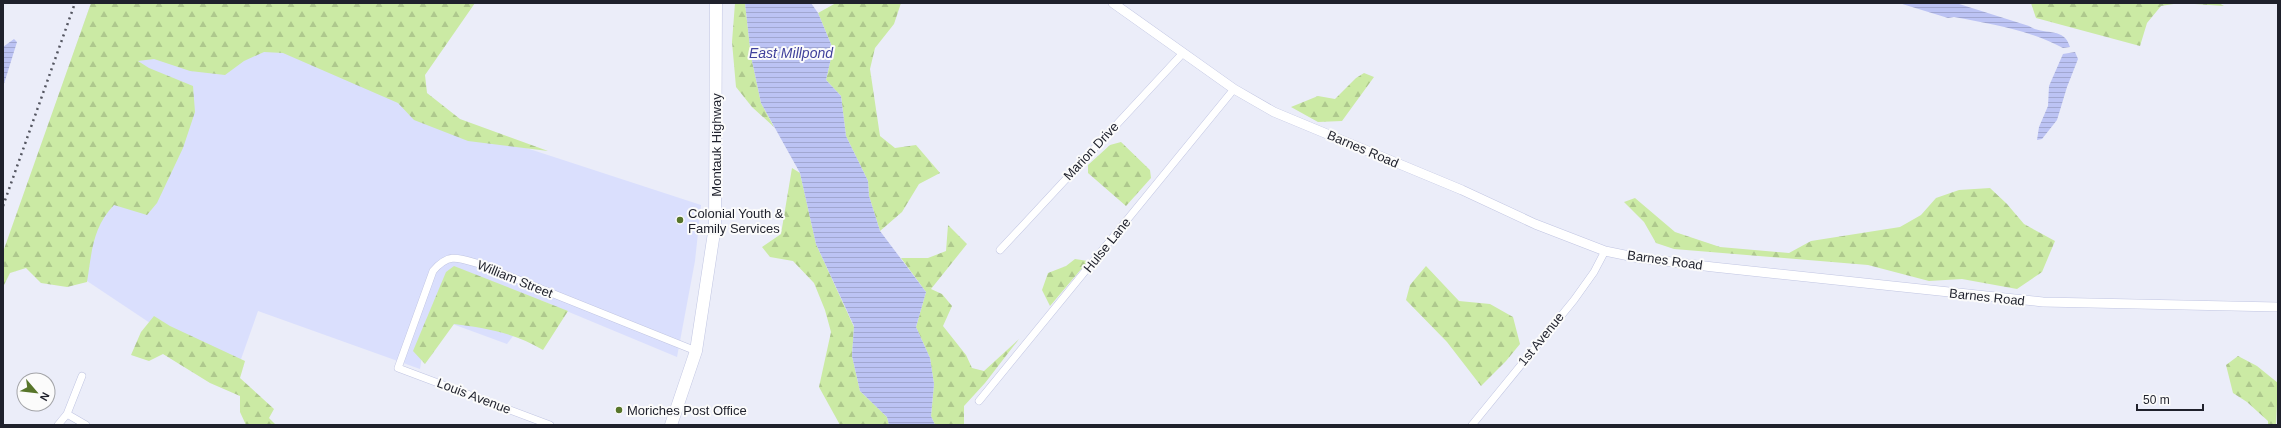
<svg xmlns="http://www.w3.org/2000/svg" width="2281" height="428" font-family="Helvetica,sans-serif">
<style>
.built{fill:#dadffd}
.forest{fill:url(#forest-firs)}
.water{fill:url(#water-rules)}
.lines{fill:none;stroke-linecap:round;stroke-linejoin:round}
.minor-casing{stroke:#c0c5e2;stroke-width:8}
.tertiary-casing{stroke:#c0c5e2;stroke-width:10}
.primary-casing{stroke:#c0c5e2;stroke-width:13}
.minor{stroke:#fff;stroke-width:7}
.tertiary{stroke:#fff;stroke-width:9}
.primary{stroke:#fff;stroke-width:12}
.rail{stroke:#535560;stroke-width:2.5;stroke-dasharray:2 4;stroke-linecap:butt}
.poi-dot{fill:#57752a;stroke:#fbfbfb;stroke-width:1.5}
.labels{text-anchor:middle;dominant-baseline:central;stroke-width:4;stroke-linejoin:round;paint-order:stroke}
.street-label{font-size:13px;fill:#1f212c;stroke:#fbfbfb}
.poi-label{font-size:13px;fill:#1f212c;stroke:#fbfbfb;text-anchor:start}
.water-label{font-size:14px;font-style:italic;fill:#40419c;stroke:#fbfbfb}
</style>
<defs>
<pattern id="forest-firs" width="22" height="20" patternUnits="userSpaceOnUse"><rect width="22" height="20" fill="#cbeaa4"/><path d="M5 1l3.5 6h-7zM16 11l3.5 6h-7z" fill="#aec88d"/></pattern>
<pattern id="water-rules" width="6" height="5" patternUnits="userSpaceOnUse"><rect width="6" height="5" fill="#bcc3f4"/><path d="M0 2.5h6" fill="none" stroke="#a1a7d1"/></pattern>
</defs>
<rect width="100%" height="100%" fill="#ebedf9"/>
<path class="built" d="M 91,3 L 167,3 L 496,138 L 701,205 L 695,261 L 677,357 L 540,300 L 507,344 L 428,315 L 420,369 L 258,311 L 234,379 L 12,231 Z"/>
<path class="forest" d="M 91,3 L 475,3 L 425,75 L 427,93 L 460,119 L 548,151 L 468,141 L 414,120 L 398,103 L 283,53 L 264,52 L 244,61 L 225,75 L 190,71 L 154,59 L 138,61 L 149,68 L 193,86 L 195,112 L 183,148 L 157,203 L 147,215 L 114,205 C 92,228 92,252 87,282 L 67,287 L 41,283 L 26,268 L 10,273 L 3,287 L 3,252 Z
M 735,3 L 745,3 L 751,56 L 761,103 L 774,127 L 752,107 L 736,87 L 732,42 Z
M 836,3 L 901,3 L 894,24 L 875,48 L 870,69 L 880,136 L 895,148 L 916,145 L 940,173 L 919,184 L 902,212 L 880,231 L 869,196 L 868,181 L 846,136 L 841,96 L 826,80 L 833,49 L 818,13 Z
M 2031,3 L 2219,3 L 2224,6 L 2180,3 L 2161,6 L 2147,23 L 2140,46 L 2036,18 Z
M 1364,73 L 1374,77 L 1342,121 L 1318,122 L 1291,107 L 1318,96 L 1335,99 L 1356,78 Z
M 1121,142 L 1150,170 L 1151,178 L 1126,206 L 1088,173 L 1088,165 L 1110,145 Z
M 792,168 L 800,173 L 816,244 L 854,327 L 852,356 L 860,391 L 887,417 L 889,425 L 840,425 L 819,387 L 831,332 L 825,310 L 814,283 L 793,261 L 770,257 L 762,247 L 781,234 Z
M 1990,188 L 2007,204 L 2024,224 L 2055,241 L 2042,272 L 2017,289 L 1962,279 L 1929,281 L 1868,265 L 1674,249 L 1656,243 L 1644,222 L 1624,202 L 1635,198 L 1675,232 L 1720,247 L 1789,253 L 1811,241 L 1900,227 L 1921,215 L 1936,198 L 1959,190 Z
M 948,225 L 967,244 L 931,289 L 942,294 L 952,306 L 943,326 L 966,355 L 972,368 L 984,371 L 1019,339 L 985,383 L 964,406 L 964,425 L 935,425 L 931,416 L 934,384 L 930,358 L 916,327 L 926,292 L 901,258 L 928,258 L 946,251 Z
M 1075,259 L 1088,261 L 1050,306 L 1042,290 L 1048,273 L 1066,266 Z
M 454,266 L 568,311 L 543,350 C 515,333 486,328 454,324 L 425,364 L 413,351 L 446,272 Z
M 1426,266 L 1459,301 L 1490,304 L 1513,317 L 1520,344 L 1506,361 L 1481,386 L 1447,342 L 1406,300 L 1410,285 Z
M 154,316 L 170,326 L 245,361 L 240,378 L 274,409 L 269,418 L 276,425 L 246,425 L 240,412 L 240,396 L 210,383 L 163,354 L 149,361 L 131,355 L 141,332 Z
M 2238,356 L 2257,366 L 2278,383 L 2276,425 L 2268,425 L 2268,421 L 2247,402 L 2233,393 L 2226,365 Z"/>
<path class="water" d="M 745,3 L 811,3 L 818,13 L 833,49 L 826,80 L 841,96 L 846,136 L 868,181 L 869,196 L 880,231 L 926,292 L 916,327 L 930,358 L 934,384 L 931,416 L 935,425 L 889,425 L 887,417 L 860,391 L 852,356 L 854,326 L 816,244 L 800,173 L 761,103 L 751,56 Z
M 1899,3 L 1956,3 L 2029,26 C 2044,36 2064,26 2070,47 L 2063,48 C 2030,30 1991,24 1954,17 L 1948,18 Z
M 14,39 L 17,42 L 3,87 L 3,47 Z
M 2075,52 L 2078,59 L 2067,87 L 2057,120 L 2042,139 L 2037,140 L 2039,127 L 2048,106 L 2049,86 L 2063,54 Z"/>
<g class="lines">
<g class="minor-casing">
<path id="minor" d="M 1000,250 L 1183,53
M 979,401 L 1234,89
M 67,414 L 86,425
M 58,425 L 67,414 L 82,376
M 550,425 L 398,368 L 433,271 C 449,252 459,258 479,264 L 696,351
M 1472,425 L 1574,300 L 1594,272 L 1605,251"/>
</g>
<g class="tertiary-casing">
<path id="tertiary" d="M 1113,3 L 1234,89 L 1274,112 L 1462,190 L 1535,224 L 1605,251 L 1639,258 L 1713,267 L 2043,302 L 2278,307"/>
</g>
<g class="primary-casing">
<path id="primary" d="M 671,425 L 696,351 L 715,226 L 716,3"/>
</g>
<use href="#minor" class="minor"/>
<use href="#tertiary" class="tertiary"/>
<use href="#primary" class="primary"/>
<path class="rail" d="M 3,206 L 75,3"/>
</g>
<g class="poi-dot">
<circle cx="680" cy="220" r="4"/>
<circle cx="619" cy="410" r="4"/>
</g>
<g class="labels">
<g class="street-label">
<text transform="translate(716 145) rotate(-90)">Montauk Highway</text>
<text transform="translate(1363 149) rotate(23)">Barnes Road</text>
<text transform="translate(1091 151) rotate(-47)">Marion Drive</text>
<text transform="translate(1107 245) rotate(-51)">Hulse Lane</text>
<text transform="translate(1665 260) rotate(8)">Barnes Road</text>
<text transform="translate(515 279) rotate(22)">William Street</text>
<text transform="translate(1987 297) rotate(6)">Barnes Road</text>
<text transform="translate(1541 339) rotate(-51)">1st Avenue</text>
<text transform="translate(474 396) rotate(21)">Louis Avenue</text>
</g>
<g class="poi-label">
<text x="688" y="213">Colonial Youth &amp;<tspan x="688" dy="15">Family Services</tspan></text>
<text x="627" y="410">Moriches Post Office</text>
</g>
<g class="water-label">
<text x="791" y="53">East Millpond</text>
</g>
</g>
<rect width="2281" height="428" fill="none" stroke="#1f212c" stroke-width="8"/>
<g transform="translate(36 392) rotate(118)"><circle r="19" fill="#fbfbfb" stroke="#a3a4a8"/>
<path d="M0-3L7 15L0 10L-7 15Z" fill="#57752a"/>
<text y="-6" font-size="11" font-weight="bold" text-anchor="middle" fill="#1f212c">N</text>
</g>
<path d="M2137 404v6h66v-6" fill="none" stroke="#1f212c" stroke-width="2"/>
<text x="2143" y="404" font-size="12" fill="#1f212c" stroke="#fbfbfb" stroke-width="3" paint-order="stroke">50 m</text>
</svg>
